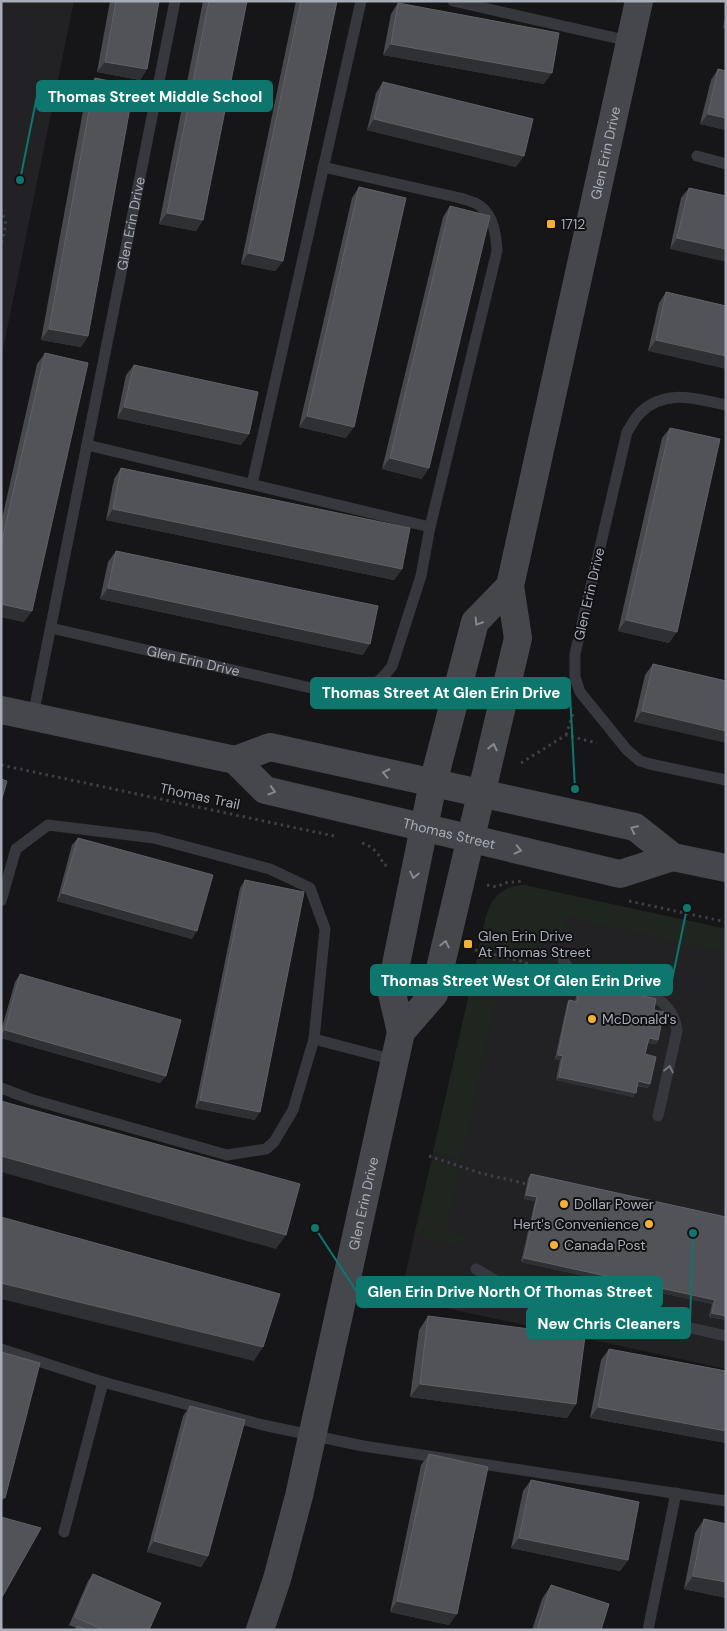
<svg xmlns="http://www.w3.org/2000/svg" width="727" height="1631" font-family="'DM Sans',sans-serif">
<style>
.built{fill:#222225}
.green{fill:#1e261f}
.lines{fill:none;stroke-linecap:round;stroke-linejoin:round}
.path{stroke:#3d3f44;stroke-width:3;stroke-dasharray:2.5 4;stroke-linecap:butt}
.lane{stroke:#37383d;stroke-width:11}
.secondary{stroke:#45474d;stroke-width:28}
.wall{fill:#47494d}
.shaded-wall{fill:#2f3033}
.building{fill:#525359;stroke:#5f6168}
.oneway{stroke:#858993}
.oneway2{stroke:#757881}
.poi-dot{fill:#f2b134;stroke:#111113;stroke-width:2}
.labels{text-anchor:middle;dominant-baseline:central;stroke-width:4;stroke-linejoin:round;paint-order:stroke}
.street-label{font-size:14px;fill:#a8adb8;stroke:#111113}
.poi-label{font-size:14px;fill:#a8adb8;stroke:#111113;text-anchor:start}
.leader{fill:none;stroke:#0f766e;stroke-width:2}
.callout-dot{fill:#0f766e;stroke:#111113;stroke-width:2}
.callout{fill:#0f766e;stroke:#0f766e;stroke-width:2}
.callout-label{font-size:15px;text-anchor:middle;font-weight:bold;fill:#fff}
</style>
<rect width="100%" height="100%" fill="#161618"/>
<path class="built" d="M 1,1 L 74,1 L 1,359 Z
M 524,885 L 726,929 L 726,1369 L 400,1298 L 489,906 L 499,894 L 507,889 L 515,886 Z"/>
<path class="green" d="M 524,885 L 726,929 L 726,952 L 566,917 L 562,935 C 549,941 536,946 528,958 L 479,947 C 486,919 487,886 524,885 Z
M 478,955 L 504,961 L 461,1161 L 433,1152 Z
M 432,1159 L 459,1169 L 446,1230 L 465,1235 L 466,1238 L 463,1242 C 451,1246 426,1239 415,1232 Z"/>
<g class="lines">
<path class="path" d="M 1,209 L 6,224 L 1,245
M 566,735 L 573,714
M 521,763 L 566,735 L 597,743
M 1,765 L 334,836
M 362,843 C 374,847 379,854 384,865 L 390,866
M 487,885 L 497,887 L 504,883 L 522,881
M 629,901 L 726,922
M 475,950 L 525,962 L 559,992
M 429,1156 L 480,1173 L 527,1184"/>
<g class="lane">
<path d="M 453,1 L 629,41"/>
<path d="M 697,156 L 726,164"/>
<path d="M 726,405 C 696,399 665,388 640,413 C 635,418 631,426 627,432 L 575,654 L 575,677 L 580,692 L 627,750 L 640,761 L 650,764 L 726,780"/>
<path d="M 87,445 L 430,527"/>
<path d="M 252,484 L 361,1"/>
<path id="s1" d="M 51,628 L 337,694 C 363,693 376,688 392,666 L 421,576 L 430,527 L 497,251 C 496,235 494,216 480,206 C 475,202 466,200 460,198 L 323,167"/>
<path id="s2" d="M 33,716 L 175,1"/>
<path d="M 1,901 L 16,849 L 48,825 L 154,838 L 270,869 L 310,888 L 325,929 L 314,1039 L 394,1060"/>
<path d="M 563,960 L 576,981 L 658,999 C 669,1007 676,1018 677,1031 L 658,1116"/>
<path d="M 1,1088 L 30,1099 L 227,1155 L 266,1149 L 274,1142 L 293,1110 L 314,1039"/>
<path d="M 476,1269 L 505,1286 L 726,1336"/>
<path d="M 1,1349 L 103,1382 L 263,1425 L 363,1446 L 726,1501"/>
<path d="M 64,1532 L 103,1382"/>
<path d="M 648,1630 L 676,1493"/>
</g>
<g class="secondary">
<path id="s3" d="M 1,710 L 235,760 L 265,790 L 620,874 L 673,857"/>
<path d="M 235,760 L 270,747 L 635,827 L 673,857 L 726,868"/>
<path id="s4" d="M 401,1032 L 434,994 L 518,638 L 510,586 L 639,1"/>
<path id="s5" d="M 260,1630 L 277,1579 L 299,1496 L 401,1032 L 391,989 L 433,783 L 475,622 L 510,586"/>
</g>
</g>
<path class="wall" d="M 110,1 L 159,1 L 147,69 L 140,80 L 97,72 Z
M 203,1 L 247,1 L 203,220 L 196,231 L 159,224 Z
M 296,1 L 337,1 L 283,261 L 275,271 L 241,264 Z
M 398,3 L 544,84 L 383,55 L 391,14 Z
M 726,14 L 726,29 L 723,28 Z
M 718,69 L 726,71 L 726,130 L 700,124 L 711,80 Z
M 95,78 L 88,336 L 81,347 L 41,340 L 87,89 Z
M 383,82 L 516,167 L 367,130 L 376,93 Z
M 359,187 L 346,438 L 299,427 L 352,198 Z
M 689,188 L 726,196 L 670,249 L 681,198 Z
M 450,206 L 422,479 L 382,469 L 443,217 Z
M 666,292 L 726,306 L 648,351 L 659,303 Z
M 45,353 L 24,622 L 1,617 L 1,523 L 37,364 Z
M 134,365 L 249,434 L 241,445 L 117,418 L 126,375 Z
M 670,428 L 669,643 L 618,631 L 662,438 Z
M 121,468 L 402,569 L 394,580 L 106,520 L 114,479 Z
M 116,551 L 363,655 L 100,599 L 108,562 Z
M 653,664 L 726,681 L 634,722 L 645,675 Z
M 78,838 L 192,939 L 57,901 L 72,845 Z
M 245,880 L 255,1120 L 195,1108 L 240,888 Z
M 20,974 L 166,1076 L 160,1083 L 1,1038 L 1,1031 L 15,982 Z
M 580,985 L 593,988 L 595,985 L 654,1010 L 658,1040 L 656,1044 L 648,1043 L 645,1054 L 648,1088 L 637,1086 L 633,1097 L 556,1080 L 560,1060 L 555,1059 L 567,1004 L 569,1000 L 575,1001 L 578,989 Z
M 531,1174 L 726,1217 L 726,1320 L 709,1317 L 712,1304 L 521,1262 L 535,1201 L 524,1199 L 528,1178 Z
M 428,1316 L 576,1404 L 567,1418 L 410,1397 L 419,1330 Z
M 609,1349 L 726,1371 L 726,1443 L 590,1418 L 601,1360 Z
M 190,1406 L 208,1556 L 201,1567 L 147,1552 L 183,1416 Z
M 429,1454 L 449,1625 L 390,1612 L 421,1465 Z
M 531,1480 L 628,1560 L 620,1571 L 511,1548 L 523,1491 Z
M 704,1519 L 726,1598 L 684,1589 L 695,1533 Z
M 93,1574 L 149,1630 L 75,1630 L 76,1628 L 69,1625 L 88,1581 Z
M 551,1585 L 601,1630 L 532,1630 L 542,1599 Z"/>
<path class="shaded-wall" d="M 726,23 L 726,29 L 723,28 Z
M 391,44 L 552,73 L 544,84 L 383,55 Z
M 105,62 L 147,69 L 140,80 L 97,72 Z
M 708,114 L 726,118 L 726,130 L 700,124 Z
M 374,119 L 524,156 L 516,167 L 367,130 Z
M 167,213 L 203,220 L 196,231 L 159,224 Z
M 677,238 L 726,249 L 726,262 L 670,249 Z
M 248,253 L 283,261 L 275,271 L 241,264 Z
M 49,329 L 88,336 L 81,347 L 41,340 Z
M 656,340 L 726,356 L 726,369 L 648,351 Z
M 124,407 L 249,434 L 241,445 L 117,418 Z
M 307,416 L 354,427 L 346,438 L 299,427 Z
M 390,458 L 429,468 L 422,479 L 382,469 Z
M 113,509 L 402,569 L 394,580 L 106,520 Z
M 108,588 L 370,644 L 363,655 L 100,599 Z
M 1,604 L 32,611 L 24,622 L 1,617 Z
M 626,620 L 677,632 L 669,643 L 618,631 Z
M 642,711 L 726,731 L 726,743 L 634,722 Z
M 62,893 L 197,931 L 192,939 L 57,901 Z
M 5,1030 L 166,1076 L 160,1083 L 1,1038 L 1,1035 Z
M 649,1038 L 658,1040 L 656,1044 L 646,1042 Z
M 558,1055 L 563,1056 L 560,1060 L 555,1059 Z
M 559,1077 L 636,1093 L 633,1097 L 556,1080 Z
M 638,1081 L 650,1084 L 648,1088 L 635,1085 Z
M 200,1100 L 260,1112 L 255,1120 L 195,1108 Z
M 1,1156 L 286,1235 L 276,1249 L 1,1172 Z
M 526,1195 L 537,1197 L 535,1201 L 524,1199 Z
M 524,1258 L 715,1300 L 712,1304 L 521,1262 Z
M 1,1283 L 263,1347 L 254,1361 L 1,1299 Z
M 712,1313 L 726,1316 L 726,1320 L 709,1317 Z
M 420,1384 L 576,1404 L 567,1418 L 410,1397 Z
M 598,1407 L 726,1431 L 726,1443 L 590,1418 Z
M 1,1497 L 5,1498 L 1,1503 Z
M 519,1538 L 628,1560 L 620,1571 L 511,1548 Z
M 154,1541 L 208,1556 L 201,1567 L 147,1552 Z
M 693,1576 L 726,1582 L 726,1598 L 684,1589 Z
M 397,1601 L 457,1614 L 449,1625 L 390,1612 Z"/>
<path class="building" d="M 116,1 L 159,1 L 147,69 L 105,62 Z
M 209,1 L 247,1 L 203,220 L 167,213 Z
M 301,1 L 337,1 L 283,261 L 248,253 Z
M 398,3 L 559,33 L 552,73 L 391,44 Z
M 718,69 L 726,71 L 726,118 L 708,114 Z
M 95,78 L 134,86 L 88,336 L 49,329 Z
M 383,82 L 533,119 L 524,156 L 374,119 Z
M 359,187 L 406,198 L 354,427 L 307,416 Z
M 689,188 L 726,196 L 726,249 L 677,238 Z
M 450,206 L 490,216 L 429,468 L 390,458 Z
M 666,292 L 726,306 L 726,356 L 656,340 Z
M 45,353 L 88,363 L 32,611 L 1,604 L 1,545 Z
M 134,365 L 258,392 L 249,434 L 124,407 Z
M 670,428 L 720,439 L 677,632 L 626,620 Z
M 121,468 L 410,528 L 402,569 L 113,509 Z
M 116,551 L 378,606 L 370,644 L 108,588 Z
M 653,664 L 726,681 L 726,731 L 642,711 Z
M 1,779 L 7,781 L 1,802 Z
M 78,838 L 213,875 L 197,931 L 62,893 Z
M 245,880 L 304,892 L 260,1112 L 200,1100 Z
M 20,974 L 181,1020 L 166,1076 L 5,1030 Z
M 580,985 L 594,988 L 595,985 L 656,999 L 654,1010 L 664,1012 L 658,1040 L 649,1038 L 645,1054 L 656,1057 L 650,1084 L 638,1081 L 636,1093 L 559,1077 L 563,1056 L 558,1055 L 569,1000 L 577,1002 Z
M 1,1101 L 300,1184 L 286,1235 L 1,1156 Z
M 531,1174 L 726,1217 L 726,1316 L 712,1313 L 715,1300 L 524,1258 L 537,1197 L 526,1195 Z
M 1,1217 L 280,1294 L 263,1347 L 1,1283 Z
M 428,1316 L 585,1336 L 576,1404 L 420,1384 Z
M 609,1349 L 726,1371 L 726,1431 L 598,1407 Z
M 1,1352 L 40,1363 L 5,1498 L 1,1497 Z
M 190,1406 L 245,1420 L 208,1556 L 154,1541 Z
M 429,1454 L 488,1467 L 457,1614 L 397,1601 Z
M 531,1480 L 639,1502 L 628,1560 L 519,1538 Z
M 1,1517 L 41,1528 L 1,1599 Z
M 704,1519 L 726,1524 L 726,1582 L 693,1576 Z
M 93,1574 L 161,1603 L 149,1630 L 104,1630 L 75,1617 Z
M 551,1585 L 609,1604 L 601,1630 L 537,1630 Z
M 78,1626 L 87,1630 L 76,1630 Z"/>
<defs><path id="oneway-chevron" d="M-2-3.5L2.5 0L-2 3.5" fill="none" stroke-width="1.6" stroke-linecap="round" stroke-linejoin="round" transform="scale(1.25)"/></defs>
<g class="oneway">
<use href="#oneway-chevron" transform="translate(478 622) rotate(123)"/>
<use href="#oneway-chevron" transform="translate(493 747) rotate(-77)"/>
<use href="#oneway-chevron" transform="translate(386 773) rotate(-168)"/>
<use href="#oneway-chevron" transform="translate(272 791) rotate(17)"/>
<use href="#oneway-chevron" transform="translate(634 829) rotate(-154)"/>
<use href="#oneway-chevron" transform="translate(518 850) rotate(13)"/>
<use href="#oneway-chevron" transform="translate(414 875) rotate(102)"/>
<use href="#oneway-chevron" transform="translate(445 944) rotate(-77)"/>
</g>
<use class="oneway2" href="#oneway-chevron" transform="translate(669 1069) rotate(-78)"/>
<g class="poi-dot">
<rect x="546" y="219" width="10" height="10" rx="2.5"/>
<rect x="463" y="939" width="10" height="10" rx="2.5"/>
<circle cx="592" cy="1019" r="5"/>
<circle cx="564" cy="1204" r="5"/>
<circle cx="649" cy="1224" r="5"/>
<circle cx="554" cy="1245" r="5"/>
</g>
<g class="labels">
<g class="street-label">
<text stroke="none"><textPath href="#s4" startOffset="912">Glen Erin Drive</textPath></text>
<text stroke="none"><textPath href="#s2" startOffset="502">Glen Erin Drive</textPath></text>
<text transform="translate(589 594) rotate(-77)">Glen Erin Drive</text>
<text stroke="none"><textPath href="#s1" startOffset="146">Glen Erin Drive</textPath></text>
<text transform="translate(200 796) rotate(12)">Thomas Trail</text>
<text stroke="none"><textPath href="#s3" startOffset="471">Thomas Street</textPath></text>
<text stroke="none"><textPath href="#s5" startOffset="439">Glen Erin Drive</textPath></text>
</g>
<g class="poi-label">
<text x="561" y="224">1712</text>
<text x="478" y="936">Glen Erin Drive<tspan x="478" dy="16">At Thomas Street</tspan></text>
<text x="602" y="1019">McDonald's</text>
<text x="574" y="1204">Dollar Power</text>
<text x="639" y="1224" text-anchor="end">Hert's Convenience</text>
<text x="564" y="1245">Canada Post</text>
</g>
</g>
<path class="leader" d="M20 180L37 96M575 789L570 693M687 908L672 980M315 1228L357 1292M693 1233L690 1323"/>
<g class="callout-dot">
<circle cx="20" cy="180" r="5"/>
<circle cx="575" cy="789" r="5"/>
<circle cx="687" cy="908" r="5"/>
<circle cx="315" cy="1228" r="5"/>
<circle cx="693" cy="1233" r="5"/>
</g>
<g class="callout">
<rect x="37" y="81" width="235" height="30" rx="5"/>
<rect x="311" y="678" width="259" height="30" rx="5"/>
<rect x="371" y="965" width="301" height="30" rx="5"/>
<rect x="357" y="1277" width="305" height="30" rx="5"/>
<rect x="527" y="1308" width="163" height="30" rx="5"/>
</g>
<g class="callout-label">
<text x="155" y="102">Thomas Street Middle School</text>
<text x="441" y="698">Thomas Street At Glen Erin Drive</text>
<text x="521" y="986">Thomas Street West Of Glen Erin Drive</text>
<text x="510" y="1297">Glen Erin Drive North Of Thomas Street</text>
<text x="609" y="1329">New Chris Cleaners</text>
</g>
<rect width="727" height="1631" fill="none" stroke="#a8adb8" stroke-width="5"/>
</svg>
